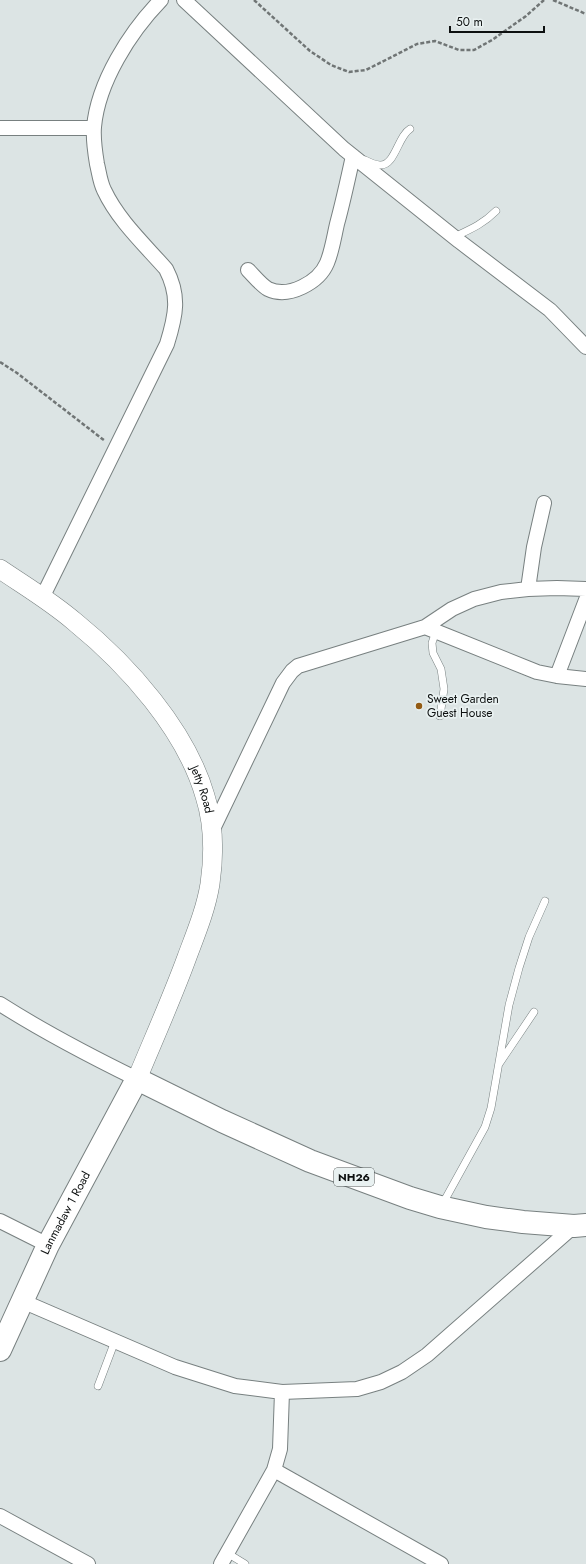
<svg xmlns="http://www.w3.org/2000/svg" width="586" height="1564" font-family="Jost,sans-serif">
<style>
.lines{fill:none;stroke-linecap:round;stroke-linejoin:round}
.lane-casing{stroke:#788080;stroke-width:8}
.street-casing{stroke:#788080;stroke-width:16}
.secondary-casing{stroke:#788080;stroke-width:20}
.highway-casing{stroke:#788080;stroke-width:24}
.path{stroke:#707575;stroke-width:2.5;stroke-dasharray:4 2;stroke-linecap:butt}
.lane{stroke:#fff;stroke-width:7}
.street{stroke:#fff;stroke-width:14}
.secondary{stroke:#fff;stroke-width:19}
.highway{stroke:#fff;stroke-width:22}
.poi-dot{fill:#935b14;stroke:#e9f1f1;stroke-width:1.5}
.labels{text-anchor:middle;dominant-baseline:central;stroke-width:3.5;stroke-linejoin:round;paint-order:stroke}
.shield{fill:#e9f1f1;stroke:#4f5454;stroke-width:1}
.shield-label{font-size:11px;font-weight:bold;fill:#0d1010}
.poi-label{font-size:12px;fill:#0d1010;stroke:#e9f1f1;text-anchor:start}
.street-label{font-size:12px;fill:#0d1010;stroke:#e9f1f1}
</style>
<rect width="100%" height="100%" fill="#dce4e4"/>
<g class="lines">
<g class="lane-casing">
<path id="lane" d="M 365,160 C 369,162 375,165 380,165 C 395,166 398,136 410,129
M 454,237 C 471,229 483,224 496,211
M 436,631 L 432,643 L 433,653 L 441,669 L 444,689 L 440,716
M 499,1064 L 534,1012
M 442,1205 L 485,1127 L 491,1108 L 509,1005 L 519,968 L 529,937 L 545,901
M 98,1386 L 115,1341
M 227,1553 L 245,1564"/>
</g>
<g class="street-casing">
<path id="street" d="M 184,0 L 344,149 L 459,241 L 550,310 L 586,347
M 0,128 L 94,128
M 248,270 C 254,276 261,285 268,289 C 289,299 319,282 327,263 C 332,251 334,237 337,224 C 343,202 348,179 353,156
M 528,589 L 534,547 L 544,503
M 42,598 L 167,344 C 176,315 180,296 166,269 C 144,244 118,220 104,190 C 100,182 99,172 97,164 C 95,152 93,139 94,127 C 98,82 130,32 161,0
M 425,627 L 537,672 L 557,676 L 586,679
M 557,676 L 586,600
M 212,831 L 283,683 L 292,671 L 298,666 L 425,627 L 452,609 L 474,599 L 501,592 L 528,589 L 557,588 L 586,589
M 0,1004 C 44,1032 90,1056 137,1079
M 0,1221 L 48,1245
M 22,1301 L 175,1367 L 235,1386 L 282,1392 L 357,1389 L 381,1382 L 402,1372 L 427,1355 L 574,1226
M 274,1470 L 441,1564
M 0,1516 L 88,1564
M 221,1564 L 274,1470 L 280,1449 L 282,1392"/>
</g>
<g class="secondary-casing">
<g id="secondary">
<path id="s1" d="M 0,569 C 25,586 52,602 75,622 C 128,665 186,730 205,796 C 214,824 214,856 210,884 C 206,909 196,933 187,957 C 172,998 154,1038 137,1079"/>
</g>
</g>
<g class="highway-casing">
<g id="highway">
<path id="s2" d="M 0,1350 L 48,1245 L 137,1079 L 222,1121 L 310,1161 L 410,1198 L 440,1207 L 486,1217 L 523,1222 L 574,1226 L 586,1225"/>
</g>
</g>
<path class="path" d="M 254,0 L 310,51 L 331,65 L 349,72 L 366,70 L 417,44 L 435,41 L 459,50 L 474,50 L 492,40 L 526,16 L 544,0
M 553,0 L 586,14
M 0,362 L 17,373 L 105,441"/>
<use href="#lane" class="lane"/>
<use href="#street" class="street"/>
<use href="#secondary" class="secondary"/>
<use href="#highway" class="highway"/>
</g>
<circle class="poi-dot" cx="419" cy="706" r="4"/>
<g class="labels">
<rect class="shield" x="334" y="1168" width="40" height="18" rx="3"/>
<g class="shield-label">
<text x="354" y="1177">NH26</text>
</g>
<g class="poi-label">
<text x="427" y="699">Sweet Garden<tspan x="427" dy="14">Guest House</tspan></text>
</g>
<g class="street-label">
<text stroke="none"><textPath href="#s1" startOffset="305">Jetty Road</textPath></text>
<text stroke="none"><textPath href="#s2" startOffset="152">Lanmadaw 1 Road</textPath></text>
</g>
</g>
<path d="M450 26v6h94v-6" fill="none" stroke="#0d1010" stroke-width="2"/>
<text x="456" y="26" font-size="12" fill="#0d1010" stroke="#e9f1f1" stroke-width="3" paint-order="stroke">50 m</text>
</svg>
